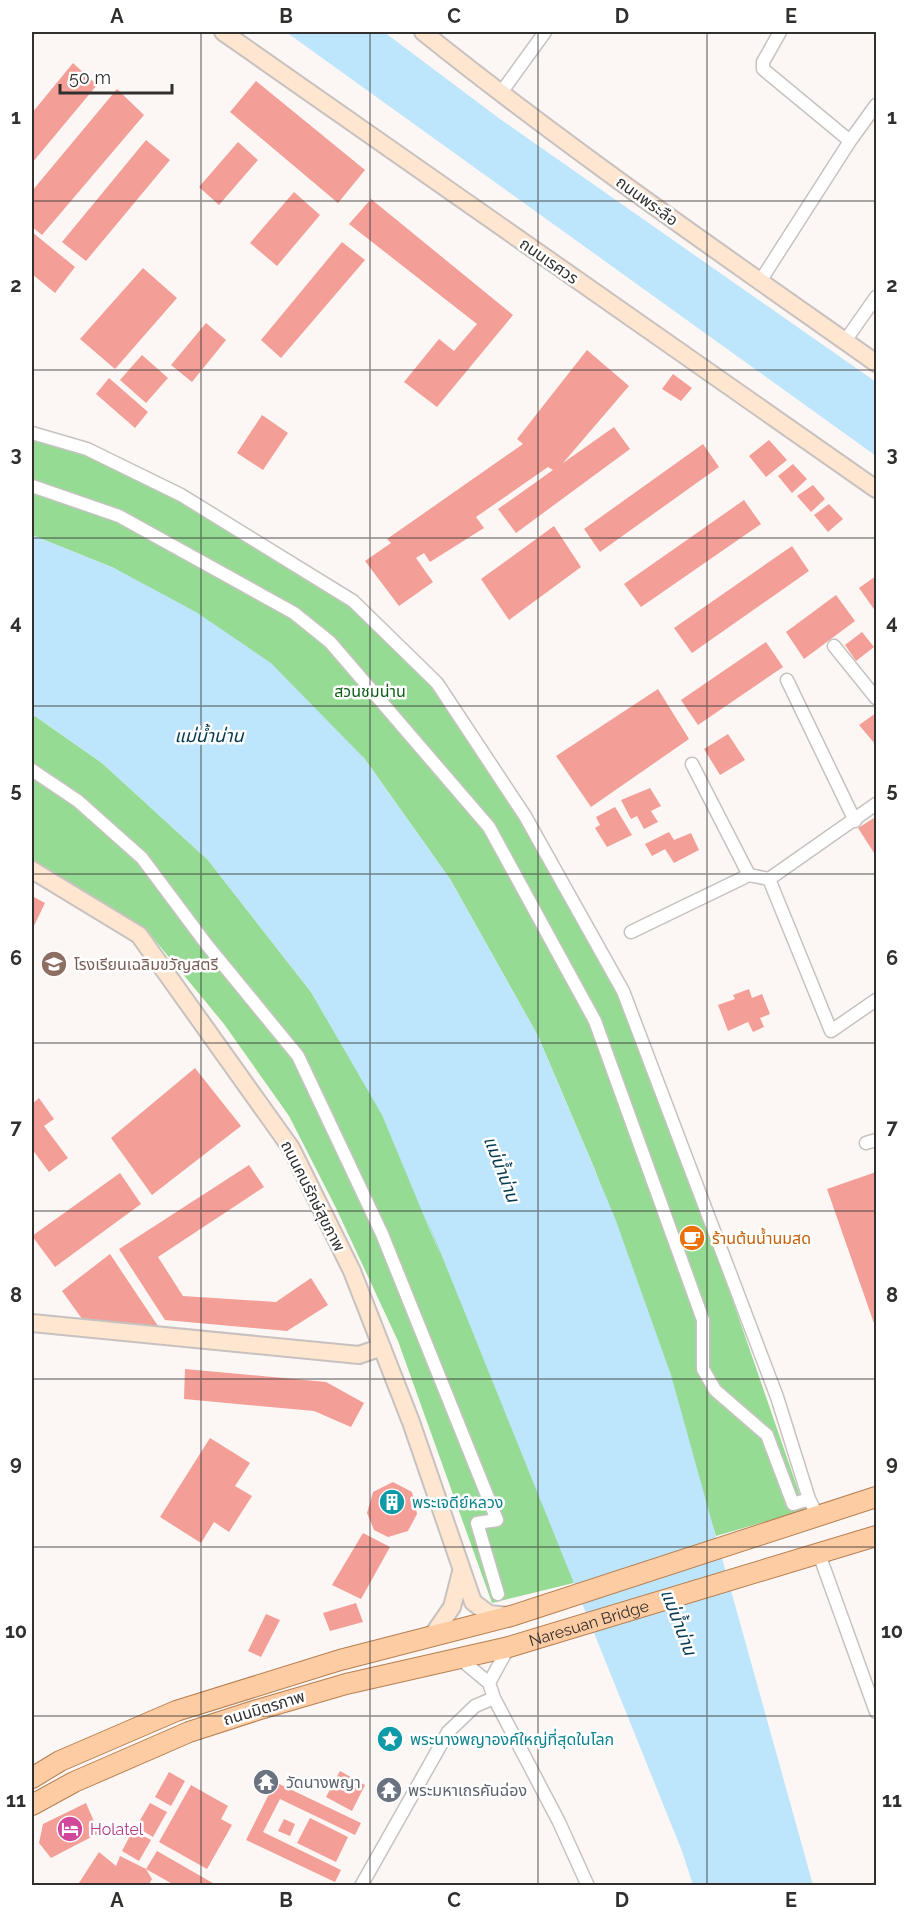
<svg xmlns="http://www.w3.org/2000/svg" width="908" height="1917" font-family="Raleway,'Noto Sans Thai',sans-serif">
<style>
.green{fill:#95db93}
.water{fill:#bde5fb}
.building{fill:#f39e96}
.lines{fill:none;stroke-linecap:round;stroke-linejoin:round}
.street-casing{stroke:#c7c2c0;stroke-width:15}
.secondary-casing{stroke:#c7c2c0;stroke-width:20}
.primary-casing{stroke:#b57f51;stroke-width:22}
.street{stroke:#fff;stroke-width:12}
.secondary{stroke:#fee6d0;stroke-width:16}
.primary{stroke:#fdcca2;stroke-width:20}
.grid{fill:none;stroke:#32302f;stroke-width:1.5;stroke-opacity:0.55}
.labels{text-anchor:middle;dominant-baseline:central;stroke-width:5;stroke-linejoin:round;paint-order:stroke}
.street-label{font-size:16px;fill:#32302f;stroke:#fff}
.park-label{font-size:16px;fill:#0f5d15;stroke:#fff}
.education-label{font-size:16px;fill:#785e54;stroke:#fff;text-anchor:start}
.food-label{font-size:16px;fill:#c56008;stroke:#fff;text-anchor:start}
.culture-label{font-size:16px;fill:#0d838f;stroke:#fff;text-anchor:start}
.worship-label{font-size:16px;fill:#5b616d;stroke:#fff;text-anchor:start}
.hotel-label{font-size:16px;fill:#b23c85;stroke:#fff;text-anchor:start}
.water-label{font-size:18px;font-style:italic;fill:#043a4f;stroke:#fff}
.neatline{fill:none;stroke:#32302f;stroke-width:2}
.grid-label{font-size:20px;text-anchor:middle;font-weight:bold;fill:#32302f}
</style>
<rect width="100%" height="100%" fill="#fcf7f5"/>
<path class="green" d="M 32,433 L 87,449 L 181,495 L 353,601 L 443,692 L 505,783 L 623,991 L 682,1153 L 805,1510 L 716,1536 L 595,1170 L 538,1036 L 450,879 L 364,758 L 114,568 L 32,535 Z
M 32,714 L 102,763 L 208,860 L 311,992 L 394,1134 L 586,1580 L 492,1603 L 398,1341 L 336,1208 L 289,1116 L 224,1024 L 149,933 L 32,866 Z"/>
<path class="water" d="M 286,32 L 384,32 L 500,119 L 876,382 L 876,456 Z
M 32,535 L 114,568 L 196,612 L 271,663 L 364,758 L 450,879 L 538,1036 L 615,1218 L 671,1375 L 813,1885 L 693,1885 L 682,1851 L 427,1219 L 441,1257 L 382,1115 L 311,992 L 208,860 L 102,763 L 32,714 Z"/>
<path class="building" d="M 73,63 L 97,85 L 32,163 L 32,113 Z
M 256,81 L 365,170 L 338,203 L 230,112 Z
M 117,89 L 144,115 L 42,235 L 32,227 L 32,191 Z
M 146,140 L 170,160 L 86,261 L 62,242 Z
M 238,142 L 258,160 L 219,205 L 199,187 Z
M 294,192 L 320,215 L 277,266 L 250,243 Z
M 371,199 L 513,315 L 437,407 L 404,382 L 439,339 L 454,351 L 477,324 L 349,224 Z
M 32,232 L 75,267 L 55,293 L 32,274 Z
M 342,242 L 365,260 L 281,358 L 261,340 Z
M 143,268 L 177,298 L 115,369 L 80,339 Z
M 206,323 L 226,340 L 192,382 L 171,365 Z
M 587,350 L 629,386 L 563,463 L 614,427 L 630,449 L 516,533 L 498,509 L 553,470 L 548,467 L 476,517 L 484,528 L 430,562 L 424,553 L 416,558 L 433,582 L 399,606 L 365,561 L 391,543 L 387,539 L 523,444 L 517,439 Z
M 142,355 L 168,378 L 146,403 L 120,380 Z
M 673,374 L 692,388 L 681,401 L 662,389 Z
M 109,378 L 148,412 L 135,428 L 96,394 Z
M 262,415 L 288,433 L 263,470 L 237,453 Z
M 769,440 L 787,460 L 766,477 L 749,456 Z
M 703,444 L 719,467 L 600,552 L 584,529 Z
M 793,464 L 807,479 L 792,493 L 778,476 Z
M 813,485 L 825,499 L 811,512 L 797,496 Z
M 744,500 L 761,524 L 641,607 L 624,584 Z
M 829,504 L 843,519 L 828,532 L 814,515 Z
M 554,526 L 581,567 L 509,620 L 481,579 Z
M 792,546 L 809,571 L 692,653 L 674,628 Z
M 876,576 L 876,612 L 859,588 Z
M 836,595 L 855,621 L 804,659 L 786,632 Z
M 862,632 L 874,647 L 856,661 L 845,645 Z
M 766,642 L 783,667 L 698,725 L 681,700 Z
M 658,689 L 689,739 L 591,807 L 556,756 Z
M 876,713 L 876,745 L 859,725 Z
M 728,734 L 745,760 L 720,775 L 704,749 Z
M 650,788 L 661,806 L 651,811 L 658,822 L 644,829 L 637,816 L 631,819 L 621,800 Z
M 615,807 L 632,835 L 607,847 L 595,828 L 600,825 L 596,817 Z
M 874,818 L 876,823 L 876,856 L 858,828 Z
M 669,832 L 674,840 L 691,833 L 699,850 L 674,863 L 665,849 L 652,856 L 645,844 Z
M 32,896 L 45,903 L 32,930 Z
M 749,989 L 752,998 L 762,994 L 770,1014 L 760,1018 L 764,1027 L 753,1032 L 748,1022 L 728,1031 L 718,1005 L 735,999 L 733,995 Z
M 195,1068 L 241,1126 L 152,1195 L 111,1138 Z
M 39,1098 L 54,1119 L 44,1126 L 68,1158 L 49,1172 L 32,1149 L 32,1104 Z
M 249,1165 L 264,1187 L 158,1257 L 183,1296 L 276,1302 L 311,1278 L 328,1305 L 287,1331 L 165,1320 L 119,1249 Z
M 876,1172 L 876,1329 L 827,1189 Z
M 120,1173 L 141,1204 L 55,1267 L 32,1236 Z
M 110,1254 L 160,1329 L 85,1323 L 62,1291 Z
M 185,1369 L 326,1382 L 364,1403 L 351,1427 L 314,1411 L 184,1399 Z
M 210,1438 L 250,1463 L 235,1486 L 252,1496 L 229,1532 L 214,1522 L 201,1543 L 160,1517 Z
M 393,1482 L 412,1492 L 417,1514 L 408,1531 L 388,1537 L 374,1530 L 367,1513 L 373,1492 Z
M 363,1533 L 390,1547 L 361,1599 L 332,1585 Z
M 356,1603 L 363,1622 L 330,1631 L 323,1613 Z
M 266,1614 L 280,1620 L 261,1657 L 248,1651 Z
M 340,1771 L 365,1785 L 352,1811 L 326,1797 Z
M 169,1772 L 185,1781 L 171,1806 L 155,1797 Z
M 386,1779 L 400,1786 L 393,1800 L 379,1794 Z
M 275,1782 L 361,1823 L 355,1835 L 280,1799 L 263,1832 L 341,1870 L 335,1882 L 246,1840 Z
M 191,1785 L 228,1806 L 221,1819 L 232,1825 L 207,1869 L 159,1842 Z
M 86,1803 L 99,1833 L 51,1858 L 39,1843 L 43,1824 Z
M 150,1803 L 167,1812 L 153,1837 L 136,1827 Z
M 310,1818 L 348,1837 L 336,1862 L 297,1843 Z
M 284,1819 L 295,1824 L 290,1836 L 278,1831 Z
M 133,1830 L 151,1840 L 139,1861 L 122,1851 Z
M 157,1851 L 218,1886 L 176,1886 L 146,1869 Z
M 99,1852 L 116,1866 L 120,1856 L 146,1869 L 152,1879 L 148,1886 L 77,1886 Z"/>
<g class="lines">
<g class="street-casing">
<path id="street" d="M 780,32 L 763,62 L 763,69 L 850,141
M 500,94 L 545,32
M 759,283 L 850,141 L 876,105
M 845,341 L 876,297
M 32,433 L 87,449 L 181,495 L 353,601 L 437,683 L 525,816 L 623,991 L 777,1397 L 809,1499 L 817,1515
M 32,486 L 119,516 L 294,613 L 330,642 L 489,827 L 595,1021 L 703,1320 L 703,1369 L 715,1390 L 767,1435 L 793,1504 L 809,1499
M 834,646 L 876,698
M 787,680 L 855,821
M 692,764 L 749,875
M 32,770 L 78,801 L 142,858 L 207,945 L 298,1056 L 382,1234 L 497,1520 L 477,1523 L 498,1594
M 769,879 L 831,1031 L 876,1000
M 631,932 L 749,875 L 769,879 L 876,804
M 866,1143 L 876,1140
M 819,1554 L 876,1712
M 459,1658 L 489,1683 L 508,1648
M 489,1683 L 494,1698 L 559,1822 L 588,1886
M 361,1886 L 448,1732 L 475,1706 L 494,1698"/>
</g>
<g class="secondary-casing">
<path id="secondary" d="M 223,32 L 876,489
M 423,32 C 569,149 723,255 876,363
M 32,870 L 139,935 L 291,1148 L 352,1271 L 411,1422 L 473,1602 L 489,1614 L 508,1616
M 32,1323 L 359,1355 L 382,1347
M 432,1636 L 452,1607 L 461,1572"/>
</g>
<g class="primary-casing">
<g id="primary">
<path d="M 32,1778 L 60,1761 L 176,1711 L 340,1660 L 511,1616 L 876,1497"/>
<path id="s1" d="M 32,1805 L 74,1782 L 189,1732 L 257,1710 L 346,1684 L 509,1647 L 876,1536"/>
</g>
</g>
<use href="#street" class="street"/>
<use href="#secondary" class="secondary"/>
<use href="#primary" class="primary"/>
</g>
<path class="grid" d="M 201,32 L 201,1886M 370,32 L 370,1886M 538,32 L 538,1886M 707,32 L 707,1886M 32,201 L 876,201M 32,370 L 876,370M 32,538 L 876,538M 32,706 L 876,706M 32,874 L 876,874M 32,1043 L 876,1043M 32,1211 L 876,1211M 32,1379 L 876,1379M 32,1547 L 876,1547M 32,1716 L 876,1716"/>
<defs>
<g id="school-disc" transform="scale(1.35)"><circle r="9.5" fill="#8d6e63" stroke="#fff"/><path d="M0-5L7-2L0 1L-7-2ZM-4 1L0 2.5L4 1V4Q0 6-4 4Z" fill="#fff"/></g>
<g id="cafe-disc" transform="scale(1.35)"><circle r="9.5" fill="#e8710a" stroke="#fff"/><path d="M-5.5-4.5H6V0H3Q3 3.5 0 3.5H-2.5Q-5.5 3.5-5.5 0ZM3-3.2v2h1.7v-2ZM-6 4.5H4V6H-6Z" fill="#fff"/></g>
<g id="building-disc" transform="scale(1.35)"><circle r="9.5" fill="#0f9aa8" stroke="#fff"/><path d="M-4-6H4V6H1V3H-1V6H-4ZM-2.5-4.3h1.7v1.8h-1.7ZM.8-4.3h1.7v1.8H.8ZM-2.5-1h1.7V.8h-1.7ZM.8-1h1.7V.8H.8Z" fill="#fff"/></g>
<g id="sight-disc" transform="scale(1.35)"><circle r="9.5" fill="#0f9aa8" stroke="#fff"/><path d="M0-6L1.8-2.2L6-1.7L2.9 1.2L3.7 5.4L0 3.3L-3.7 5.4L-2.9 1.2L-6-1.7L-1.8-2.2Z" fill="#fff"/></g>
<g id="temple-disc" transform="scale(1.35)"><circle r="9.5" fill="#6b7280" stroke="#fff"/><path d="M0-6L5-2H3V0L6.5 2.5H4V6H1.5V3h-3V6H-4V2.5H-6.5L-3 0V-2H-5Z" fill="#fff"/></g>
<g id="hotel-disc" transform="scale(1.35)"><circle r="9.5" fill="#d1479c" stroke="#fff"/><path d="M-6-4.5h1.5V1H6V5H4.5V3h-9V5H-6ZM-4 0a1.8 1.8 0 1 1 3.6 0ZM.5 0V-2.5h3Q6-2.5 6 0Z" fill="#fff"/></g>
</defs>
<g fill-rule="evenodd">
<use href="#school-disc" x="54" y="964"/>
<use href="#cafe-disc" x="692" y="1238"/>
<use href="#building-disc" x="392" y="1502"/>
<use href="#sight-disc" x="390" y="1739"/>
<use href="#temple-disc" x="266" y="1782"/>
<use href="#temple-disc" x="389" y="1790"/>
<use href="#hotel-disc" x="70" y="1829"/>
</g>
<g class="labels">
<g class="street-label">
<text transform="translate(647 201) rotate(36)">ถนนพระลือ</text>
<text transform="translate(549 261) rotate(35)">ถนนเรศวร</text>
<text transform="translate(313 1196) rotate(63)">ถนนคนรักษ์สุขภาพ</text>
<text stroke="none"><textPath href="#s1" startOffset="588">Naresuan Bridge</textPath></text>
<text transform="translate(264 1708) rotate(-17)">ถนนมิตรภาพ</text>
</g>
<g class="park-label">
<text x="370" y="691">สวนชมน่าน</text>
</g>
<g class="education-label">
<text x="74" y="964">โรงเรียนเฉลิมขวัญสตรี</text>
</g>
<g class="food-label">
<text x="712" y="1238">ร้านต้นน้ำนมสด</text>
</g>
<g class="culture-label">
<text x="412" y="1502">พระเจดีย์หลวง</text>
<text x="410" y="1739">พระนางพญาองค์ใหญ่ที่สุดในโลก</text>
</g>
<g class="worship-label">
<text x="286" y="1782">วัดนางพญา</text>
<text x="408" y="1790">พระมหาเถรคันฉ่อง</text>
</g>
<g class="hotel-label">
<text x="90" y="1829">Holatel</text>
</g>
<g class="water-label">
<text x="209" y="735">แม่น้ำน่าน</text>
<text transform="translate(502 1169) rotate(69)">แม่น้ำน่าน</text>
<text transform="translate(679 1622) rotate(69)">แม่น้ำน่าน</text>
</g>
</g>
<rect width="908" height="1917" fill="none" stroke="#ffffff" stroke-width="66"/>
<path d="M60 84v9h112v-9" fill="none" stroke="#32302f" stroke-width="3"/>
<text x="69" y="84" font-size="18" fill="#32302f" stroke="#ffffff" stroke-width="4.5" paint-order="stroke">50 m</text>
<rect x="33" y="33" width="842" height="1851" class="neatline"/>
<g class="grid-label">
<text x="117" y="23">A</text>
<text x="286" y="23">B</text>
<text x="454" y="23">C</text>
<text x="622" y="23">D</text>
<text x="791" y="23">E</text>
<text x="16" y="124">1</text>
<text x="892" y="124">1</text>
<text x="16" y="292">2</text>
<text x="892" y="292">2</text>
<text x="16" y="461">3</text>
<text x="892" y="461">3</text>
<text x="16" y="629">4</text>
<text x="892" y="629">4</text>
<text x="16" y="797">5</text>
<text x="892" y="797">5</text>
<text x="16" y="965">6</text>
<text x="892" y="965">6</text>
<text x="16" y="1134">7</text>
<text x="892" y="1134">7</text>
<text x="16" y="1302">8</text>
<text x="892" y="1302">8</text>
<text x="16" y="1470">9</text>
<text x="892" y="1470">9</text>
<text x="16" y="1638">10</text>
<text x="892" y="1638">10</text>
<text x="16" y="1807">11</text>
<text x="892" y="1807">11</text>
<text x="117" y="1907">A</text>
<text x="286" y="1907">B</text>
<text x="454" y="1907">C</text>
<text x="622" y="1907">D</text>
<text x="791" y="1907">E</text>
</g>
</svg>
